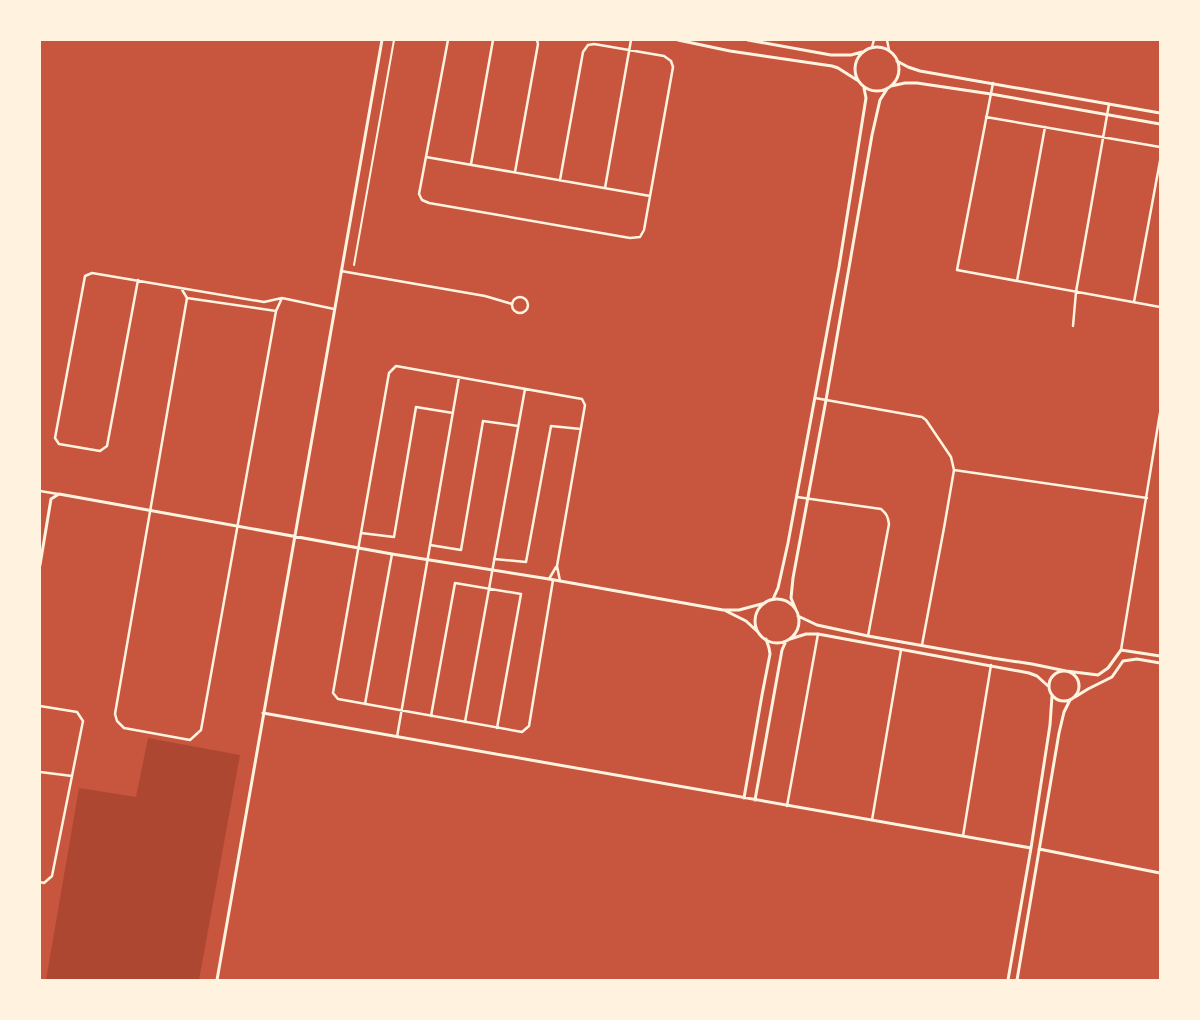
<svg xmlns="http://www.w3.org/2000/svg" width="1200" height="1020" font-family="'Work Sans',sans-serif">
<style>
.green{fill:#ae4732}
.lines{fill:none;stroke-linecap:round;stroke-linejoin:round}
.pedestrian{stroke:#fff3e0;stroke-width:2}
.minor{stroke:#fff3e0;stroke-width:2.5}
.tertiary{stroke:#fff3e0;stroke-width:3}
</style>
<rect width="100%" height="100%" fill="#c8553d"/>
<path class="green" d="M 148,738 L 240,755 L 199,980 L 46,980 L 79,788 L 136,797 Z"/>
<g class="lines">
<path class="pedestrian" d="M 354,265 L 394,40"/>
<path class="minor" d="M 448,40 L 419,194 L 422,200 L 429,203 L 630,238 L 640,237 L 644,230 L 673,67 L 671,61 L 664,56 L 594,44 L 588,45 L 583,52 L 560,180
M 887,40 L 889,50
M 872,47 L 874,40
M 993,83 L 957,270 L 1160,307
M 986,117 L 1160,147
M 426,157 L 650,196
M 471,164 L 493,40
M 515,172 L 538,44 L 537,40
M 605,188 L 631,40
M 341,271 L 485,296 L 512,304
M 138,280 L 107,446 L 100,451 L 59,444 L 55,438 L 85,276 L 92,273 L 264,302 L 282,298 L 334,309
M 1017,281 L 1045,127
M 181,288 L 187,298
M512 305a8 8 0 1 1 16 0a8 8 0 1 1-16 0Z
M 1134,302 L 1160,161
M 276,311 L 187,298 L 115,714 L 117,721 L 124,728 L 190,740 L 201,730 L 276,311 L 282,298
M 1073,326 L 1076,292 L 1109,104
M 815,398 L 922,417 L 926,420 L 951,457 L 954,470 L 944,528 L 922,645
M 954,470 L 1147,498
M 40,491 L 58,494
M 797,497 L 881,509 C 887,514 888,517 889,524 L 868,636
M 361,533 L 394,537 L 416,407 L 453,413
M 430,545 L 461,550 L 483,421 L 518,426
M 494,559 L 526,562 L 551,426 L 581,429
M 549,579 L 556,567
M 553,580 L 529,726 L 522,732 L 338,699 L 333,693 L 389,373 L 396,366 L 582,399 L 585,405 L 557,566 L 560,581
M 1121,650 L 1160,413
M 365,704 L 392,554
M 40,706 L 77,712 L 83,721 L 52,876 L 44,883 L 40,882
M 431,716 L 455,583 L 521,594 L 497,728
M 465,722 L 525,389
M 397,737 L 459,377
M 40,772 L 72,776
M 787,806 L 818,634
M 872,820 L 901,650
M 963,836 L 991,665"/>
<path class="tertiary" d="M 678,40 L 730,51 L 832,66 L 838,68 L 857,80
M 748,40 L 831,55 L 851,55 L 862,52
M855 69a22 22 0 1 1 44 0a22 22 0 1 1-44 0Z
M 897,61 L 908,67 L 920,71 L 1160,113
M 891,86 L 905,83 L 917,83 L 991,94 L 1160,124
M 40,565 L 51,499 L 59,494 L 392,554 L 549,579 L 723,610 L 739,610 L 765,603
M 773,599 L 778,588 L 788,543 L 839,267 L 866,98 L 864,88
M755 621a22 22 0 1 1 44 0a22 22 0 1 1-44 0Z
M 796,610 L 791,598 L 793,578 L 826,400 L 872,135 L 880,100 L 887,89
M 726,611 L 746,621 L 758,632
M 798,616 L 817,625 L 868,636 L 992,658 L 1032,664 L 1066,671 L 1098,675 L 1108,668 L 1121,650 L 1160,656
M 790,639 L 806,634 L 818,634 L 1029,673 L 1037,676 L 1048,686
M1049 686a15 15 0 1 1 30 0a15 15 0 1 1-30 0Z
M 1075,697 L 1088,689 L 1112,677 L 1123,661 L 1137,659 L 1160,663
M 263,713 L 1031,848
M 744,798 L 762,695 L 770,654 L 769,648 L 766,639
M 755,800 L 782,650 L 786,641
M 1039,849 L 1160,873
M 217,980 L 382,40
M 1008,980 L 1031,848 L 1050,725 L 1052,696
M 1017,980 L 1059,733 L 1064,712 L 1070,700"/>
</g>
<rect width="1200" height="1020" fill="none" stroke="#fff3e0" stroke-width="82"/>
</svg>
